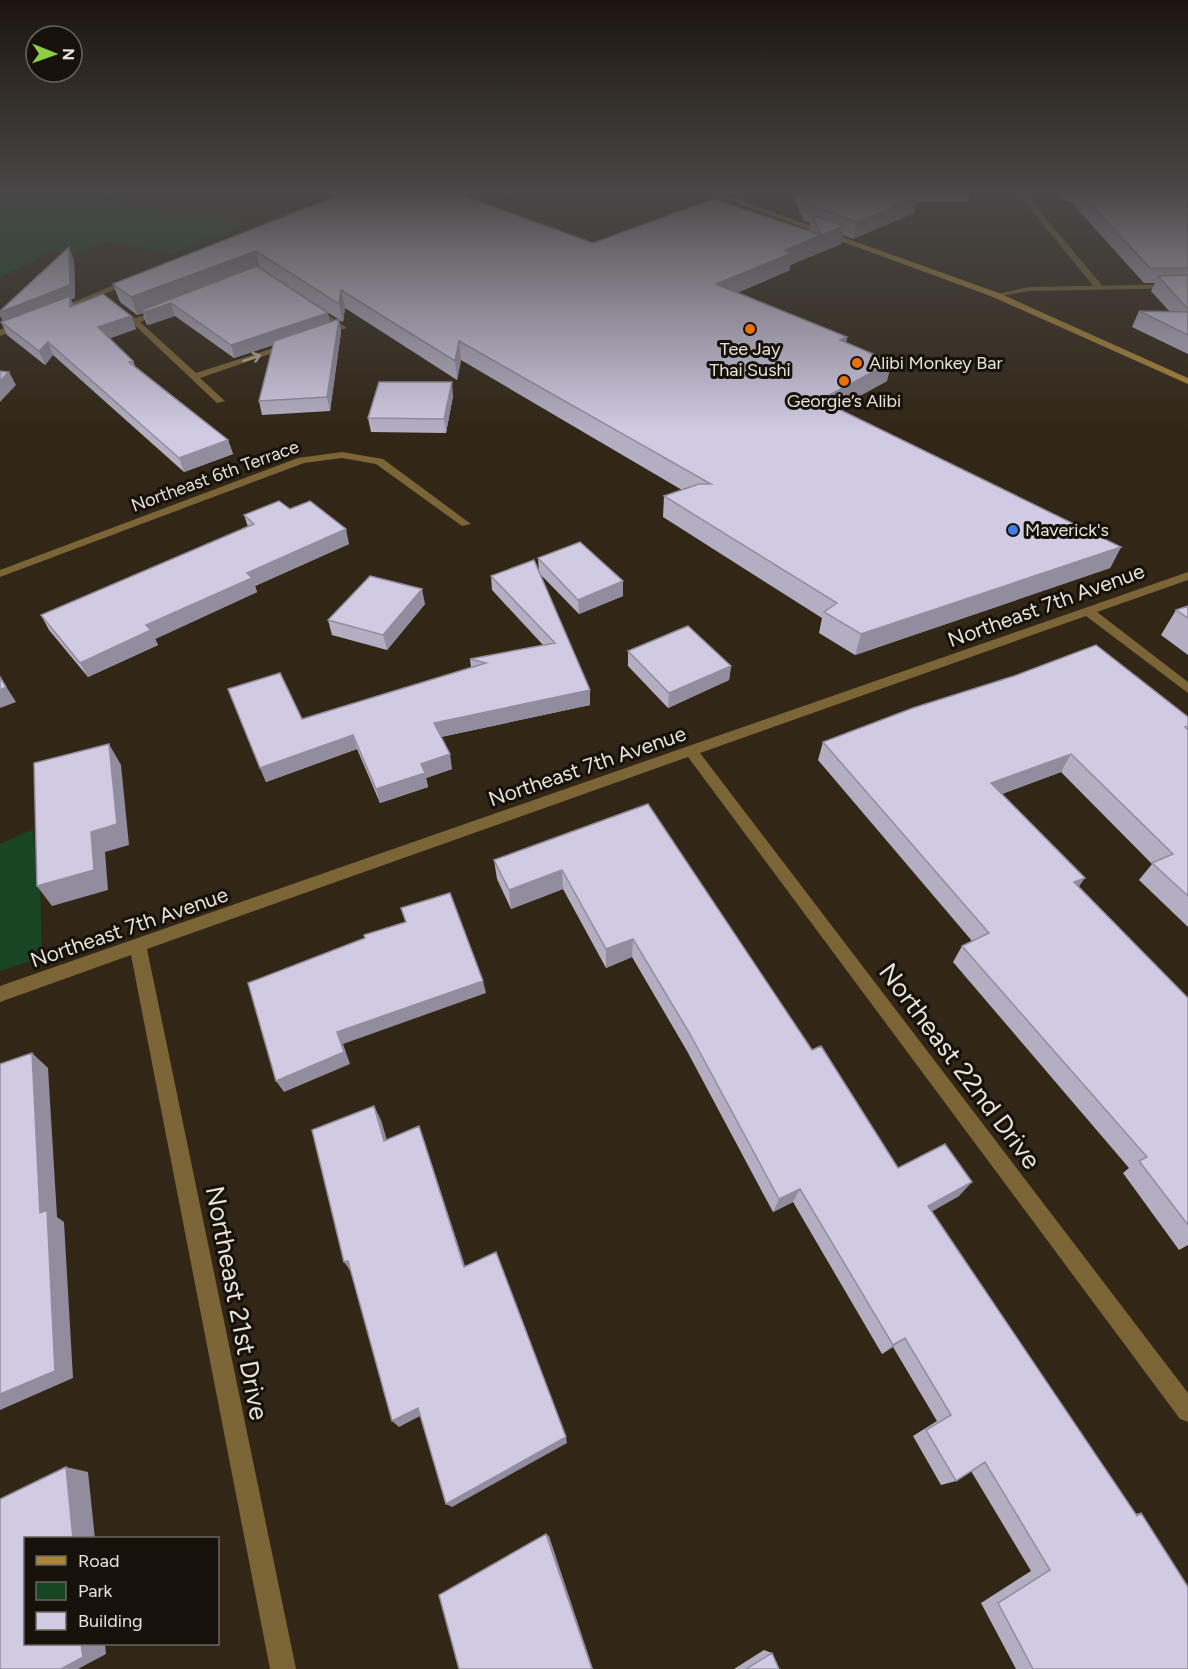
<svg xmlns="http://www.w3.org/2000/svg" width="1188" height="1669" font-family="Figtree,sans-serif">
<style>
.green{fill:#184624}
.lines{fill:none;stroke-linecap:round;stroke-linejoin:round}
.minor{fill:#7b6537;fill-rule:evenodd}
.tertiary{fill:#7b6537;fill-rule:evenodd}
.secondary{fill:#a98638;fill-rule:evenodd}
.wall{fill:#b3aec2;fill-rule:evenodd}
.shaded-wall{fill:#928d9e}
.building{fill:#d0cae2;stroke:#928d9e;stroke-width:1.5}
.oneway{stroke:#bdb098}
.food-dot{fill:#e8710a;stroke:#16110a;stroke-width:2}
.shop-dot{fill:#3f7fe0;stroke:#16110a;stroke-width:2}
.labels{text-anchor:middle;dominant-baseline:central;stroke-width:6;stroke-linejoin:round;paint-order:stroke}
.far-poi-label{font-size:18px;fill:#e9e2d8;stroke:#16110a}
.far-street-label{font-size:18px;fill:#e9e2d8;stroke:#16110a}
.street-label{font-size:21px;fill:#e9e2d8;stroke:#16110a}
.near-street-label{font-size:26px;fill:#e9e2d8;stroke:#16110a}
</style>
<rect width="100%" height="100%" fill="#322717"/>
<path class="green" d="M 0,195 L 83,195 L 247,224 L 172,254 L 105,241 L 72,255 L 51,252 L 0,277 Z
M 33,829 L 40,884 L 42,957 L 0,971 L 0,844 Z"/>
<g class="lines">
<path class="minor" d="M 743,195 L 751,195 L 739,202 L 735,202 L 735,200 Z
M 1019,195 L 1026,195 L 1101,284 L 1101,288 L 1095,288 Z
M 131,278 L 138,280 L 59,313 L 52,311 Z
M 310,306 L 316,306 L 347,328 L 340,330 L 310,310 Z
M 160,309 L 167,311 L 140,322 L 196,373 L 286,344 L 293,346 L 200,378 L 225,401 L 217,403 L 126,317 L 130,315 L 136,318 Z
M 22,321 L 25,322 L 25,326 L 0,336 L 0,330 Z
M 342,452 L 383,459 L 471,524 L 462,526 L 376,464 L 342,458 L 304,463 L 0,577 L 0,570 L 298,458 Z
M 1188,572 L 1188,580 L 1097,612 L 1188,682 L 1188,693 L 1086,616 L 700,753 L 1188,1393 L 1188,1422 L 1180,1419 L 688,757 L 147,949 L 296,1669 L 270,1669 L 131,955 L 0,1002 L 0,986 Z"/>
<path class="tertiary" d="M 1188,284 L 1188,288 L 1029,291 L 996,297 L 992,295 L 1029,287 Z"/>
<path class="secondary" d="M 715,195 L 725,195 L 999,293 L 1188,378 L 1188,384 L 993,297 Z"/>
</g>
<path class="wall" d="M 339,195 L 593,243 L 809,231 L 810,223 L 804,221 L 792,195 L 970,195 L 968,202 L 916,202 L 914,213 L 853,239 L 843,235 L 841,244 L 790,265 L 790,270 L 737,293 L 847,337 L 846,343 L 887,381 L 837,408 L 1121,547 L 1110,568 L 855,655 L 819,633 L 822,618 L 663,517 L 664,496 L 682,490 L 461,360 L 457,380 L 345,308 L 343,322 L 339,320 L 341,332 L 330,411 L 262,415 L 259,401 L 273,345 L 234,358 L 175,316 L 148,325 L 146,323 L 143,313 L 137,315 L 120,302 L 113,284 ZM 310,301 L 338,319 L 330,322 Z
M 1060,195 L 1188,195 L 1188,354 L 1132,327 L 1139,311 L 1170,312 L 1151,291 L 1155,283 L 1144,283 L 1071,202 L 1066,202 Z
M 74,260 L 75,298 L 71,299 L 74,306 L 131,316 L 136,329 L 109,338 L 133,361 L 135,366 L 228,440 L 233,454 L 184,472 L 53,355 L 45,365 L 7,335 L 1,322 L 3,322 L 0,315 L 0,311 Z
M 453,396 L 446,433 L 371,432 L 368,418 Z
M 290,509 L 349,544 L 255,586 L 257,592 L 155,639 L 158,645 L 88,677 L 49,630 L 41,615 L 248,527 L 244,515 Z
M 538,558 L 623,596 L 579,614 L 540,574 L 590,690 L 590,705 L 441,737 L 452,769 L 426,778 L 428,787 L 380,803 L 357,749 L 266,782 L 228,689 L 302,719 L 471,668 L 470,659 L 543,645 L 492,590 L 491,576 L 539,572 Z
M 425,604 L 387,650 L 332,635 L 328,620 Z
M 1188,606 L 1188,655 L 1161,635 L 1176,610 Z
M 628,651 L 731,666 L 729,680 L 668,708 L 628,666 Z
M 1188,717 L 1188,927 L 1139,880 L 1152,864 L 1061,772 L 1002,794 L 1079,887 L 1188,998 L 1188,1245 L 1179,1250 L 1123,1173 L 1129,1168 L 953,962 L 962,946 L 972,941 L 818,760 L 823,742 Z
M 648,804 L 812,1050 L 898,1168 L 959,1196 L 932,1211 L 1135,1514 L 1141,1513 L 1188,1669 L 1016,1669 L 981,1603 L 1031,1571 L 971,1471 L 956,1481 L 941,1485 L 913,1436 L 937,1421 L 893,1347 L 882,1354 L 793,1202 L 773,1212 L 687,1051 L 632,957 L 606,968 L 563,889 L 511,909 L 497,879 L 494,860 Z
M 764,1650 L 772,1653 L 779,1669 L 734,1669 Z"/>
<path class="shaded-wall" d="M 917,197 L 914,213 L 853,239 L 857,222 Z
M 844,226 L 841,244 L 790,265 L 790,270 L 714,302 L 716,284 L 785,250 Z
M 69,247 L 74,260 L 75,298 L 71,299 L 75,309 L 5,326 L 0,315 L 0,312 Z
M 256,251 L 260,269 L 171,303 L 175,316 L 148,325 L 144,312 L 142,310 L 143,313 L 137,315 L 131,297 Z
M 341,290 L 345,308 L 343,322 L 339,304 Z
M 328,313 L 331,326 L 234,358 L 231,345 Z
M 131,316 L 136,329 L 103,341 L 98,327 Z
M 339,319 L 341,332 L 330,411 L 327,397 Z
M 847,337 L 843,356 L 840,340 Z
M 459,341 L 461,360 L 457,380 L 455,361 Z
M 48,342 L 53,355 L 45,365 L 39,351 Z
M 892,362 L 887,381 L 816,420 L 820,400 Z
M 9,372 L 16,385 L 0,402 L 0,381 Z
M 452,382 L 453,396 L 446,433 L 444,419 Z
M 228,440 L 233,454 L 184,472 L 179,458 Z
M 346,529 L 349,544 L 255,586 L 257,592 L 155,639 L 158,645 L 88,677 L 80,663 L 146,625 L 247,573 Z
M 1121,547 L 1110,568 L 855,655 L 861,634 Z
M 623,581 L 623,596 L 579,614 L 578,600 Z
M 422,589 L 425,604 L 387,650 L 383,635 Z
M 731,666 L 729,680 L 668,708 L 669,693 Z
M 0,677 L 16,702 L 0,708 Z
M 590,690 L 590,705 L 436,738 L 434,723 Z
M 353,735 L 357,749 L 266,782 L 260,768 Z
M 109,744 L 121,765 L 129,845 L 105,852 L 108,890 L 52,906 L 37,886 L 91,832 Z
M 450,754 L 452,769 L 426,778 L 428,787 L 380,803 L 376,789 L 421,764 Z
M 1071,754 L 1061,772 L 982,801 L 991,783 Z
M 562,870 L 563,889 L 511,909 L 509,890 Z
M 1085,878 L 1073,895 L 1074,882 Z
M 633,939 L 632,957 L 606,968 L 606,949 Z
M 483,981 L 486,993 L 343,1044 L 350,1064 L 284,1092 L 276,1081 L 337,1032 Z
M 32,1053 L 48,1068 L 57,1217 L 64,1222 L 73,1378 L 0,1410 L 0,1394 L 40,1213 Z
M 374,1106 L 381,1120 L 391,1154 L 384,1141 Z
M 419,1126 L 424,1140 L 469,1278 L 464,1267 Z
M 972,1182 L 959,1196 L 917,1220 L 928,1206 Z
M 800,1189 L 793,1202 L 773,1212 L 779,1199 Z
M 348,1261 L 352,1273 L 344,1262 Z
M 905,1338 L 893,1347 L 882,1354 L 893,1345 Z
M 418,1408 L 424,1414 L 399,1427 L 392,1421 Z
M 566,1437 L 567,1443 L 452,1507 L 446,1504 Z
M 66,1467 L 88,1472 L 95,1539 L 73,1539 Z
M 546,1534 L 549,1536 L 593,1669 L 592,1669 Z
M 81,1644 L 105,1644 L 106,1654 L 78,1669 L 61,1669 Z"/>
<path class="building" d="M 339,195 L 461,195 L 593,243 L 713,199 L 821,235 L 812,215 L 844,226 L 785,250 L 792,253 L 716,284 L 847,337 L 840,340 L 892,362 L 820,400 L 1121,547 L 861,634 L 824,612 L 837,603 L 664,496 L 699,484 L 711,484 L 459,341 L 455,361 L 341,290 L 339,304 L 256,251 L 131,297 L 113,284 Z
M 802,195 L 912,195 L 917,197 L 857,222 L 807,204 Z
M 1082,195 L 1188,195 L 1188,268 L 1150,268 Z
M 69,247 L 70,285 L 0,312 L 0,311 Z
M 257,266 L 328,313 L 231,345 L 171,303 L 144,312 L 142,310 Z
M 1188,275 L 1188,309 L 1158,276 Z
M 103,294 L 131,316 L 98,327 L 133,361 L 129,362 L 228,440 L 179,458 L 48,342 L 39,351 L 1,322 L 70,296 L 70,307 Z
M 1139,311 L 1188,312 L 1188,335 Z
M 339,319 L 327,397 L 259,401 L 274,341 Z
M 0,371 L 9,372 L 0,381 Z
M 379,382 L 452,382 L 444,419 L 368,418 Z
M 279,501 L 290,509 L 310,501 L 346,529 L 247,573 L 252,578 L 146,625 L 151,630 L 80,663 L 41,615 L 254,524 L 244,515 Z
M 580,542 L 623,581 L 578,600 L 538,558 Z
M 534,560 L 590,690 L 434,723 L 450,754 L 421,764 L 425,773 L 376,789 L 353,735 L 260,768 L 228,689 L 280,673 L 302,719 L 486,663 L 470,659 L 555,643 L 491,576 Z
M 370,576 L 422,589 L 383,635 L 328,620 Z
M 1188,606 L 1188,618 L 1176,610 Z
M 688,626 L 731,666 L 669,693 L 628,651 Z
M 1096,645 L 1188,717 L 1188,726 L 1185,727 L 1188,730 L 1188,896 L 1152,863 L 1173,854 L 1071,754 L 991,783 L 1085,878 L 1074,882 L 1188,998 L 1188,1225 L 1139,1161 L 1147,1157 L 962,946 L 989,933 L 823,742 L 913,708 L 1014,676 Z
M 0,677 L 6,687 L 0,690 Z
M 109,744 L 117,824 L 91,832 L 94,870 L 37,886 L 34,763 Z
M 648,804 L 812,1050 L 821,1046 L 898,1168 L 945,1144 L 972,1182 L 928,1206 L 1137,1516 L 1141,1513 L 1188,1587 L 1188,1669 L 1033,1669 L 998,1603 L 1050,1570 L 985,1462 L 956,1481 L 926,1430 L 951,1415 L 905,1338 L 893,1345 L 800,1189 L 779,1199 L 690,1034 L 633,939 L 606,949 L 562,870 L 509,890 L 494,860 Z
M 450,893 L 483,981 L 337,1032 L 344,1052 L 276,1081 L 248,983 L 365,938 L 364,935 L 406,922 L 401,908 Z
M 32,1053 L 40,1213 L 47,1210 L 55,1371 L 0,1394 L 0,1064 Z
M 374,1106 L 384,1141 L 419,1126 L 464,1267 L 496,1252 L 566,1437 L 446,1504 L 418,1408 L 392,1421 L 348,1261 L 344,1262 L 312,1130 Z
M 66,1467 L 73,1539 L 26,1539 L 26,1644 L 81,1644 L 83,1657 L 61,1669 L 0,1669 L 0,1499 Z
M 546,1534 L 592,1669 L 459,1669 L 439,1595 Z
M 772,1653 L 779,1669 L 746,1669 Z"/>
<defs><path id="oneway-shaft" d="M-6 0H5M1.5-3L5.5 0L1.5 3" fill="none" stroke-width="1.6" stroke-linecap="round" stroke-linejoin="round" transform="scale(1.5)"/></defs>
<use class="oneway" href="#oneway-shaft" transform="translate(252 358) rotate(-18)"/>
<linearGradient id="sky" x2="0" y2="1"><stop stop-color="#1c150d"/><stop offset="0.45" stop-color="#494747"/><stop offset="1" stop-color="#494747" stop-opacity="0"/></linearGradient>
<rect width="1188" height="429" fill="url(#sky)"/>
<g class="food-dot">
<circle cx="750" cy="329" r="6"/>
<circle cx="857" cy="363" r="6"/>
<circle cx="844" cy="381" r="6"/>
</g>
<circle class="shop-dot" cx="1013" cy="530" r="6"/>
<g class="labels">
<g class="far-poi-label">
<text x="750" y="349">Tee Jay<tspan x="750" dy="21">Thai Sushi</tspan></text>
<text x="869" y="363" text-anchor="start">Alibi Monkey Bar</text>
<text x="844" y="401">Georgie’s Alibi</text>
<text x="1025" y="530" text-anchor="start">Maverick's</text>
</g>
<g class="far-street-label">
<text transform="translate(215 476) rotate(-20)">Northeast 6th Terrace</text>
</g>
<g class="street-label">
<text transform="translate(1046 605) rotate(-20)">Northeast 7th Avenue</text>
<text transform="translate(587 766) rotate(-19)">Northeast 7th Avenue</text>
<text transform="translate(129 927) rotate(-19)">Northeast 7th Avenue</text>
</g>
<g class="near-street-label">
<text transform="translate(960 1066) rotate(53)">Northeast 22nd Drive</text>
<text transform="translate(237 1303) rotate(79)">Northeast 21st Drive</text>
</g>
</g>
<rect x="24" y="1537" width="195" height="108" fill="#16110a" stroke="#6a655c" stroke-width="1.5"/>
<rect x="36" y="1556" width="30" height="9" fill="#a98638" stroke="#6a655c" stroke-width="1.5"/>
<text x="78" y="1567" font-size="18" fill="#e9e2d8">Road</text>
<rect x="36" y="1582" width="30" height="18" fill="#184624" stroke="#6a655c" stroke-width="1.5"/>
<text x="78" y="1597" font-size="18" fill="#e9e2d8">Park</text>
<rect x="36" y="1612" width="30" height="18" fill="#d0cae2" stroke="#6a655c" stroke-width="1.5"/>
<text x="78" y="1627" font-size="18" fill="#e9e2d8">Building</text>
<g transform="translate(54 54) rotate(91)"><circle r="28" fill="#16110a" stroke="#6a655c" stroke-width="1.5"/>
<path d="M0-4.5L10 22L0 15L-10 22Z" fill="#8ece43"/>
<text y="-9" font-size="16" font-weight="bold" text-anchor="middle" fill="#e9e2d8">N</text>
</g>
</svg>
